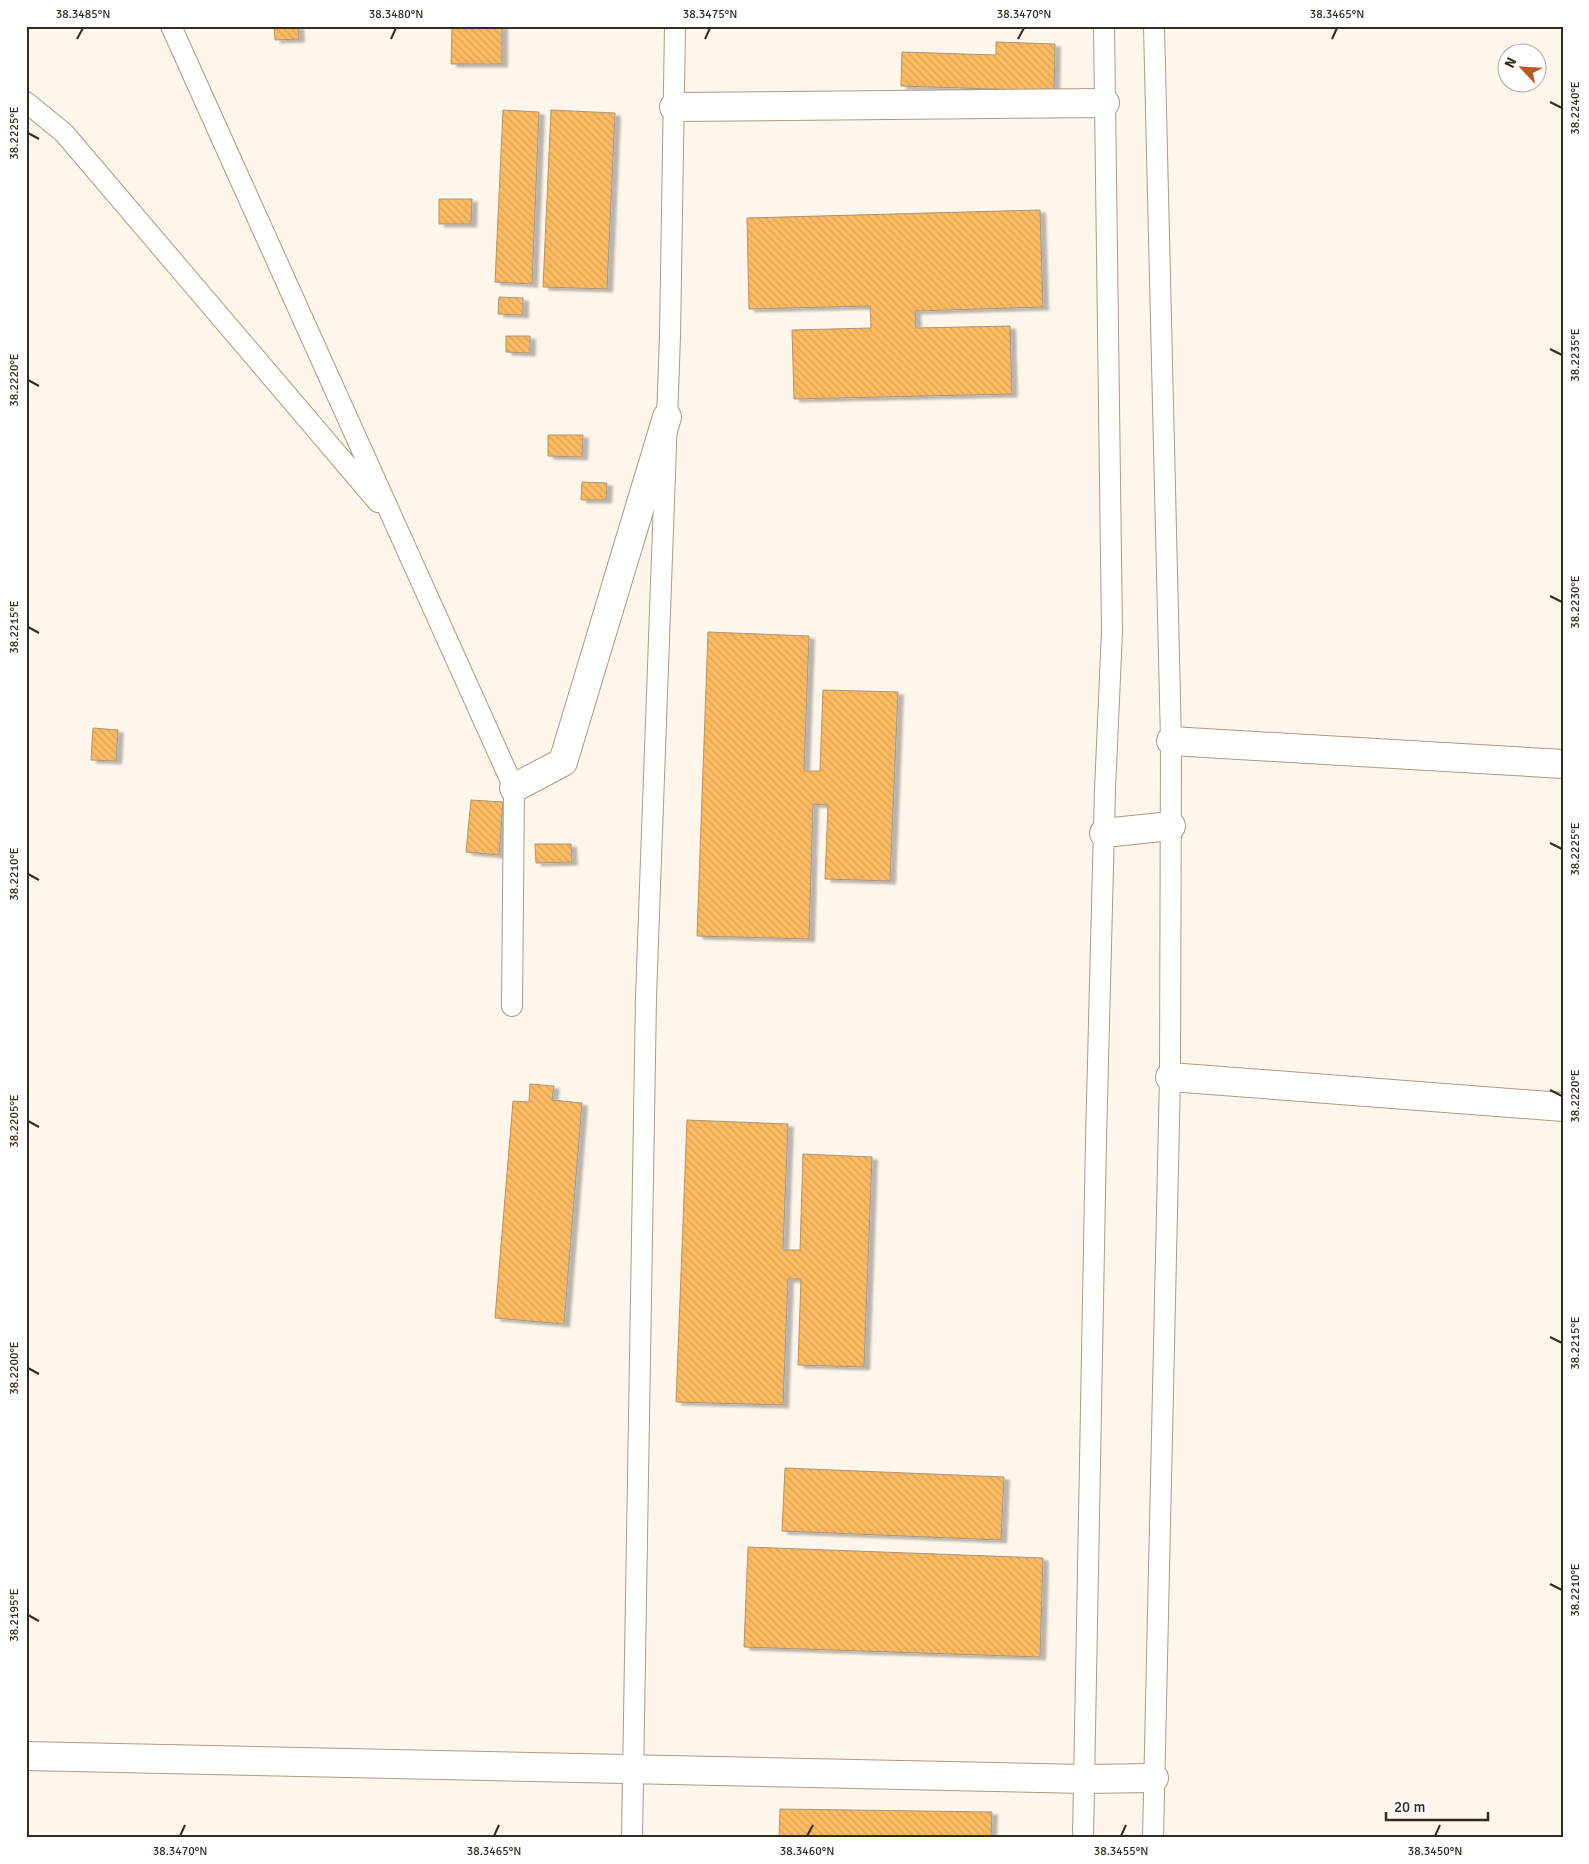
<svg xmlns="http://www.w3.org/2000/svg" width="1589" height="1864" font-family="Signika,sans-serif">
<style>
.building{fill:url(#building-back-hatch);stroke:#a8957d;filter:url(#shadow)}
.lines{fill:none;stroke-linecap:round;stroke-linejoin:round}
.lane-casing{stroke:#ad9a82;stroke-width:22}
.street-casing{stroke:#ad9a82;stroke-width:30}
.lane{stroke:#fff;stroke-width:20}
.street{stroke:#fff;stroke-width:28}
.ticks{fill:none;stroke:#322b21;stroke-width:2}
.neatline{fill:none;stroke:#322b21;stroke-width:2}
.ticks-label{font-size:12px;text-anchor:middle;fill:#322b21}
</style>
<defs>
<pattern id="building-back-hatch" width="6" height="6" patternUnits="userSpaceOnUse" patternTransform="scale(1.25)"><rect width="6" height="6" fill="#fcbb62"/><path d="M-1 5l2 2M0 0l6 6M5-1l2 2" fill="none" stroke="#d8a155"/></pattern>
<filter id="shadow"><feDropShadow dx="5.5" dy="3" stdDeviation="1" flood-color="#0004"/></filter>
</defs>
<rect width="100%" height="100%" fill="#fef6eb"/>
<path class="building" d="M 274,26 L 298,26 L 299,39 L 275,40 Z
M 452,26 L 502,26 L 502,64 L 451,64 Z
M 996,42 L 1055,44 L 1054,91 L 901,86 L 902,52 L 996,55 Z
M 503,110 L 539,112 L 532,284 L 495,282 Z
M 551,110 L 615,113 L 607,289 L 543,287 Z
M 439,199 L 472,199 L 471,224 L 439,224 Z
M 1040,210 L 1043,307 L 915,311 L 916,328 L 1010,326 L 1012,394 L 794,399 L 792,330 L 871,328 L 870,306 L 749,309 L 747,218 Z
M 499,297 L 523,298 L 523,315 L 498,314 Z
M 506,336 L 530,336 L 530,353 L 506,352 Z
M 548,435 L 583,435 L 582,457 L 548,456 Z
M 582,482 L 607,483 L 606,500 L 581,500 Z
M 708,632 L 809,636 L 804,771 L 820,771 L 823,690 L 898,692 L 890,881 L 825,879 L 828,805 L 813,804 L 809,939 L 697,936 Z
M 93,728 L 118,730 L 116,761 L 91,760 Z
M 471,800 L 503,802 L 499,855 L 466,852 Z
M 535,844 L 571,844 L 572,862 L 536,863 Z
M 530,1084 L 554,1086 L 552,1100 L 582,1103 L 564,1324 L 495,1318 L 513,1101 L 529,1102 Z
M 687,1120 L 788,1124 L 783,1250 L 800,1250 L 803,1154 L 872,1157 L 864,1367 L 798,1365 L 801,1279 L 788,1279 L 783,1405 L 676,1402 Z
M 785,1468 L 1004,1477 L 1001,1540 L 782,1531 Z
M 748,1547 L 1043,1558 L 1040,1657 L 744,1647 Z
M 780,1809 L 992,1812 L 991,1838 L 779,1838 Z"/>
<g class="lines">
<g class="lane-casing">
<path id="lane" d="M 171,26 L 514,788 L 512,1006
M 26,102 L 64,133 L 378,502
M 632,1838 L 646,997 L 670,336 L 675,26
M 1083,1838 L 1096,1140 L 1105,789 L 1112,632 L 1104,26
M 1153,1838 L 1170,1077 L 1171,741 L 1154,26"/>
</g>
<g class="street-casing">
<path id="street" d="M 674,107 L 1105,103
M 1171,741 L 1563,764
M 514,788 L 563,762 L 667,417
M 1104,833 L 1171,826
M 1170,1077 L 1563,1107
M 26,1756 L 1084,1779 L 1154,1778"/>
</g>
<use href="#lane" class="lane"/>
<use href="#street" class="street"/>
</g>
<path class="ticks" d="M 77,39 L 83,28M 391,39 L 396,28M 705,39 L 710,28M 1018,39 L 1024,28M 1332,39 L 1337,28M 1550,102 L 1562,108M 28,133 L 39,139M 1550,349 L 1562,355M 28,380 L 39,386M 1550,596 L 1562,602M 28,627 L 39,633M 1550,843 L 1562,849M 28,874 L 39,880M 1550,1090 L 1562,1096M 28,1121 L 39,1127M 1550,1337 L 1562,1343M 28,1368 L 39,1374M 1550,1584 L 1562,1590M 28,1615 L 39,1621M 180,1836 L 185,1825M 494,1836 L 499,1825M 807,1836 L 813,1825M 1121,1836 L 1126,1825M 1435,1836 L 1440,1825"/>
<rect width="1589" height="1864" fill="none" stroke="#ffffff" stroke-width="55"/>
<g transform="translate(1522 68) rotate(295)"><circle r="24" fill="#ffffff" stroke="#adaaa6"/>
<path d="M0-4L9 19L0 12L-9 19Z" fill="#bb5625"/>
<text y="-8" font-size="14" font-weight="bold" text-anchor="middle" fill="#322b21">N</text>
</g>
<path d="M1386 1812v8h102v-8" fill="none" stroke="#322b21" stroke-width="2.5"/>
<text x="1394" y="1812" font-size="15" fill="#322b21" stroke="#ffffff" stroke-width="4" paint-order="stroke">20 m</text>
<rect x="28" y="28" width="1534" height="1808" class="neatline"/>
<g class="ticks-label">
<text x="83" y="18">38.3485°N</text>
<text x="396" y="18">38.3480°N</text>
<text x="710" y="18">38.3475°N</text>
<text x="1024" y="18">38.3470°N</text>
<text x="1337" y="18">38.3465°N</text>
<text transform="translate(1575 108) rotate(-90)" y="4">38.2240°E</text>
<text transform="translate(14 133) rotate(-90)" y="4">38.2225°E</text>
<text transform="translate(1575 355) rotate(-90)" y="4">38.2235°E</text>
<text transform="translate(14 380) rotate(-90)" y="4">38.2220°E</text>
<text transform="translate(1575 602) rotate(-90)" y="4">38.2230°E</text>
<text transform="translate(14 627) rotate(-90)" y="4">38.2215°E</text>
<text transform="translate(1575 849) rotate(-90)" y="4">38.2225°E</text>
<text transform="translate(14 874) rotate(-90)" y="4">38.2210°E</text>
<text transform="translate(1575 1096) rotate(-90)" y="4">38.2220°E</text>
<text transform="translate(14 1121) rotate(-90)" y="4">38.2205°E</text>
<text transform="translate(1575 1343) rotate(-90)" y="4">38.2215°E</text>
<text transform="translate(14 1368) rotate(-90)" y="4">38.2200°E</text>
<text transform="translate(1575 1590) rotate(-90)" y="4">38.2210°E</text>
<text transform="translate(14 1615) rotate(-90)" y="4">38.2195°E</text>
<text x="180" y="1855">38.3470°N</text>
<text x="494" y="1855">38.3465°N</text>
<text x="807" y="1855">38.3460°N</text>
<text x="1121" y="1855">38.3455°N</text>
<text x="1435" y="1855">38.3450°N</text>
</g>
</svg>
